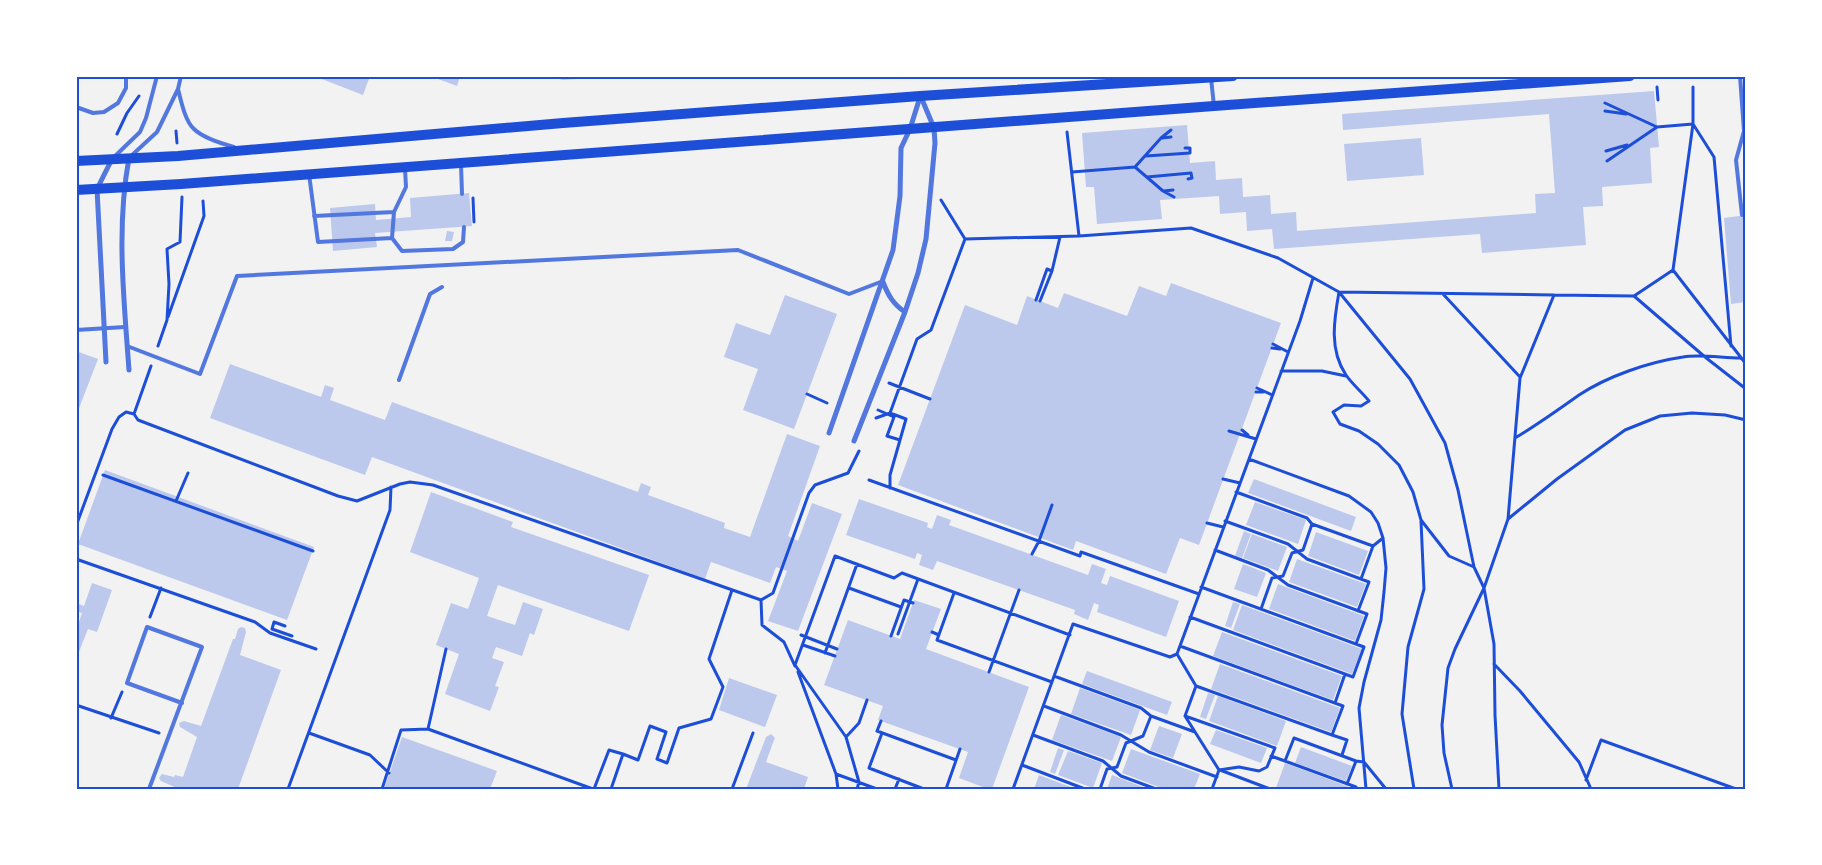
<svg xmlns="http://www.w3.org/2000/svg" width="1822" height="865" font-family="'Sofia Sans Condensed',sans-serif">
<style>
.building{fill:#bdc9ec}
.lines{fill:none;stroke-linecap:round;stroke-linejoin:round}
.path{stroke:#1d4ed8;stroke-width:3}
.service{stroke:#5277de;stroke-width:4}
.minor{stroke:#5277de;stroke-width:5}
.secondary{stroke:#1d4ed8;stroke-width:10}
.neatline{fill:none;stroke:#1d4ed8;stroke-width:2}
</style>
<rect width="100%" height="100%" fill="#f2f2f2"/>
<path class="building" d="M 314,76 L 370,76 L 363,95 Z
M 430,76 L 460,76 L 457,86 Z
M 590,76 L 590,78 L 563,80 L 551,77 Z
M 1654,91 L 1659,147 L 1650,148 L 1652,183 L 1602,187 L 1603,206 L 1583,207 L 1586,245 L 1482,253 L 1480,234 L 1274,249 L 1272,229 L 1247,231 L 1246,212 L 1220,214 L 1219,196 L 1160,200 L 1162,219 L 1097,224 L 1094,187 L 1086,187 L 1082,133 L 1187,125 L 1190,163 L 1215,161 L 1216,180 L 1242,178 L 1243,197 L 1270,195 L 1271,214 L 1296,212 L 1297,231 L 1536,213 L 1535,194 L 1555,193 L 1549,114 L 1343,130 L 1342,114 Z
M 1421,138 L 1424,175 L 1347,181 L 1344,144 Z
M 469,193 L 472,226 L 375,233 L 377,247 L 333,251 L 330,208 L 375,204 L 376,220 L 411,217 L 410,198 Z
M 1746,215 L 1746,302 L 1731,304 L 1724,218 Z
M 447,231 L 454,232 L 452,241 L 445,241 Z
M 1171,283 L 1281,323 L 1199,545 L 1180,538 L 1166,574 L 1076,541 L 1073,550 L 898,485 L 965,305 L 1017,325 L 1027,296 L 1058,308 L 1064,293 L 1127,316 L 1139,286 L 1166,296 Z
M 785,295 L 837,314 L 794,429 L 743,410 L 758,369 L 724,357 L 736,323 L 770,335 Z
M 76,351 L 98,359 L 76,416 Z
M 230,364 L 321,397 L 325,385 L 334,388 L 330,400 L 385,420 L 392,402 L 638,492 L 641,483 L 651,487 L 648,495 L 725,523 L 724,528 L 750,537 L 787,434 L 820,446 L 788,536 L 798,541 L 812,503 L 842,514 L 798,631 L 768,621 L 787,571 L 776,567 L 770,583 L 711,562 L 705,579 L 372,457 L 365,475 L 210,418 Z
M 105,470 L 314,547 L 287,620 L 78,544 Z
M 1254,479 L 1356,517 L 1351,531 L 1248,493 Z
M 431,492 L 513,522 L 511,527 L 649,575 L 629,631 L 498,585 L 487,616 L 515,625 L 523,602 L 543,609 L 534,635 L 530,633 L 522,656 L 496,647 L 492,658 L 504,662 L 495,686 L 499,687 L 490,711 L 445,694 L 459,654 L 436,645 L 451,603 L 468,609 L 479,578 L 410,552 Z
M 859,499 L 928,523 L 927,527 L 932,529 L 937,515 L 951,520 L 949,525 L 1088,575 L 1092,564 L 1106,569 L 1101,583 L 1107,585 L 1110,576 L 1179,601 L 1166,637 L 1097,612 L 1099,605 L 1094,603 L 1088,620 L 1074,614 L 1075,610 L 937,561 L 933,570 L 919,565 L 922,555 L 917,553 L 915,559 L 846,535 Z
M 1255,502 L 1306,520 L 1298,544 L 1246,525 Z
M 1244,531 L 1251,534 L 1242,558 L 1235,556 Z
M 1316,532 L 1368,551 L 1359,575 L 1308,556 Z
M 1252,534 L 1287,547 L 1278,571 L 1243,558 Z
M 1297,559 L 1366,584 L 1357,607 L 1289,582 Z
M 1243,564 L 1266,573 L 1257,597 L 1234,589 Z
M 92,583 L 112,590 L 97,632 L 88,629 L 76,659 L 76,625 L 78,625 L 82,613 L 76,611 L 76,603 L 84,606 Z
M 1278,584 L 1364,616 L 1355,641 L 1269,609 Z
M 914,600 L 941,609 L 926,649 L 1029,687 L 992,789 L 988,789 L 959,778 L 968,752 L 878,720 L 883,706 L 824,685 L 848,620 L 900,639 Z
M 1233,602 L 1240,604 L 1231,628 L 1225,626 Z
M 1242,605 L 1362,649 L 1352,674 L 1233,630 Z
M 241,627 L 245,628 L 246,632 L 240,655 L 281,670 L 238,789 L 179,789 L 161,781 L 159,778 L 162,774 L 174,777 L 175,775 L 183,777 L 197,737 L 180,727 L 179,723 L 184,721 L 201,726 L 233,639 L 235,639 L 238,629 Z
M 1222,632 L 1342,676 L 1333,700 L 1213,656 Z
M 1220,664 L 1340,708 L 1331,732 L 1211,689 Z
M 1087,671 L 1172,702 L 1167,715 L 1082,684 Z
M 729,678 L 777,695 L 765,727 L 719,710 Z
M 1080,688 L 1140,710 L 1131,735 L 1071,714 Z
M 1208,693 L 1215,695 L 1206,719 L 1200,717 Z
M 1218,696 L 1286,721 L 1277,746 L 1209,721 Z
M 1061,715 L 1121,737 L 1112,761 L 1052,740 Z
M 1159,726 L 1182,734 L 1173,758 L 1150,750 Z
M 1216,730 L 1267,748 L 1261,763 L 1210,744 Z
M 771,734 L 775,738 L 774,740 L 766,762 L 808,777 L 804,789 L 746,789 L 766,737 Z
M 402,737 L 497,771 L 490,789 L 384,789 Z
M 1301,747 L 1352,766 L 1346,781 L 1295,763 Z
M 1058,748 L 1064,750 L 1055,774 L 1050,772 Z
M 1131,749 L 1200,774 L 1194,789 L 1164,789 L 1122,773 Z
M 1068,751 L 1102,763 L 1093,788 L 1058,775 Z
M 1285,763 L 1336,782 L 1354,789 L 1278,789 L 1276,788 Z
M 1039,775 L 1076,789 L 1034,789 Z
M 1112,775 L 1148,789 L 1107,789 Z"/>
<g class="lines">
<path class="path" d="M 1657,87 L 1658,100
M 1605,103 L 1657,127 L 1607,161
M 1605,111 L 1626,114
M 1657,127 L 1693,124 L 1714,157 L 1731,346
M 1171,130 L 1161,138 L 1135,167 L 1163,191 L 1174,197
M 176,131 L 177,143
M 1067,132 L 1079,236
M 117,134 L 127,113 L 139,96
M 1162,138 L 1171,137
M 1606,151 L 1627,145
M 1146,156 L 1190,153 L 1190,148 L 1185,148
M 1072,172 L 1135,167
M 1147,177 L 1191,173 L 1192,178 L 1188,179
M 1164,191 L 1173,190
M 473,198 L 474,222
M 941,200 L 965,239
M 1673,270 L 1746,364
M 1339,292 L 1410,379 L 1445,443 L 1458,490 L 1474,567 L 1484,588 L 1455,649 L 1448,668 L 1442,725 L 1444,753 L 1452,789
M 1339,292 C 1334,320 1329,350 1346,375 C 1352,384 1362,392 1369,401 L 1361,406 L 1344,405 L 1333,412 L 1340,424 L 1359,431 L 1378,444 L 1399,465 L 1413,492 L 1421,520 L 1449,556 L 1474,567
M 1443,294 L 1520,377
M 1634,296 L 1705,357 L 1746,389
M 1036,300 L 1047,269 L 1052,271 L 1060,237
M 1040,301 L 1052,271
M 168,317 L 204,216 L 203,201
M 1273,344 L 1288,352
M 158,346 L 167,320 L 169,284 L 167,249 L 180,242 L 182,197
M 1272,348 L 1280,349
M 151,366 L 134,414 L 138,420 L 338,496 L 357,501 L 400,484 L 410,482 L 433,485 L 761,600 L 773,593 L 809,493 L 815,485 L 848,473 L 859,451
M 1281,371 L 1322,371 L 1346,376
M 889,383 L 930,399
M 1257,388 L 1272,395
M 1256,392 L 1263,392
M 807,394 L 827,403
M 878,410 L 894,417 L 887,436 L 900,440 L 906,419 L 890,413
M 876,418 L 890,413 L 917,339 L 931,330 L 965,239 L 1079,236 L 1191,228 L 1278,258 L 1339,292 L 1554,295
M 1242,430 L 1248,435
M 1229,431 L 1256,439
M 1515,438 C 1537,425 1558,410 1579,395 C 1608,376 1649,362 1683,357 C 1700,354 1723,358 1740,358 L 1746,360
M 1249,459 L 1349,496 L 1371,512 L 1378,523 L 1383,538 L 1386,568 L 1384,592 L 1381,620 L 1364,682 L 1359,708 L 1366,789
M 103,475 L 313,551
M 1223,479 L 1240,483
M 869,480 L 1080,556 L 1081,552 L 1199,594
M 890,488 L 890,475 L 900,440
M 1236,492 L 1307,518 L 1312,524 L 1373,546
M 176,501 L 188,473
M 1508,519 L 1520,378 L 1554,295 L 1634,296 L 1673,270 L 1693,124 L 1693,87
M 1225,521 L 1288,544 L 1307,559 L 1369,582 L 1358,611
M 1207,523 L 1223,527
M 76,526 L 112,429 L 119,417 L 126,412 L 134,414
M 1215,550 L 1268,570 L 1288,585 L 1367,614 L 1356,644
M 1032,554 L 1039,541 L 1052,505
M 76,559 L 255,622 L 270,633 L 316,649
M 1361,579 L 1373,546 L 1383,538
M 849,588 L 901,607
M 954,593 L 937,640 L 1052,682
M 761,600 L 762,625 L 784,642 L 795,666
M 1261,609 L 1272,578 L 1283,576 L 1292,553 L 1303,550 L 1312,524
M 150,617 L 161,588
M 1190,617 L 1353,677 L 1364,647 L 1201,587
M 285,626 L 274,622 L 272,629 L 292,636
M 932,632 L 939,635
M 898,634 L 918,579
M 801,635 L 837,649
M 891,636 L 904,600 L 913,603
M 803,645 L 835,656
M 1180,646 L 1343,706 L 1332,735 L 1347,740 L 1342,755
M 825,653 L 857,564
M 1177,654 L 1196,686 L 1185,716 L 1219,770 L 1212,789
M 1494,664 L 1520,691 L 1579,762 L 1591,789
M 798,672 L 836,774 L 838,789
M 989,672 L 1019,590
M 1054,676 L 1141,708 L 1151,716 L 1195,732
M 1196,686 L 1332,735
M 1335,703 L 1345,674
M 76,705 L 159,733
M 1044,706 L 1121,735 L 1149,752 L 1217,777
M 1185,716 L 1275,748 L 1267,767 L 1259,771 L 1239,767 L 1219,770
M 111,718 L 122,692
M 881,721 L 877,731 L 956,760
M 428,729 L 446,649
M 309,733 L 370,755 L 389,773
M 882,733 L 869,768 L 924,789
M 1033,735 L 1103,761 L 1121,776 L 1156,789
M 846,737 L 859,723 L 867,700
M 1271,756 L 1285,761 L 1294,738 L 1356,761 L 1364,762 L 1386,789
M 1285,761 L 1356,787 L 1355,789
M 1022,765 L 1085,789
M 1220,770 L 1270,789
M 836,774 L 877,789
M 1586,780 L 1601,740 L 1736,789
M 1347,784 L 1356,761
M 288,789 L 390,510 L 391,487
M 382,789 L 401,730 L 428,729 L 593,789
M 594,789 L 609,750 L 623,754
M 611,789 L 623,754 L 638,760 L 650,726 L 666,732 L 657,759 L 667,763 L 679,728 L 711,719 L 723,687 L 709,659 L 732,590
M 732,789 L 753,733
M 857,789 L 859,782 L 846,737 L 795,665 L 835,556 L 894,578 L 902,573 L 1070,635
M 895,789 L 899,779
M 946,789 L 960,749
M 1013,789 L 1073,624 L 1170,657 L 1177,654 L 1300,321 L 1313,278
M 1100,789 L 1107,769 L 1117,767 L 1126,743 L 1143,736 L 1151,716
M 1414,789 L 1402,714 L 1408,647 L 1424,589 L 1421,521
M 1499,789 L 1495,715 L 1494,644 L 1484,588 L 1508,519 L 1557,479 L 1625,430 L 1660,416 L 1692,413 L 1725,415 L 1746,420"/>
<path class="service" d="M 1740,76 L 1744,131 L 1736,160 L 1742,215
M 1211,78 L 1214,106
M 178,89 C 181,101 185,121 194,129 C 203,138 223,144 234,147
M 76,107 L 93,113 L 104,112 L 118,103 L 126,88 L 126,76
M 131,156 L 157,132 L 178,89 L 181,76
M 113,158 L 140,132 L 146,118 L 157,76
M 461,164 L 462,194
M 309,174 L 318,242 L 392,238 L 402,251 L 453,249 L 463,242 L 464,227
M 314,216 L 394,212
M 392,238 L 394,212 L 406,187 L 405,169
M 76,330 L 125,327
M 127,346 L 200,374 L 237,276 L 738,250 L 849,294 L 883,281
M 399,380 L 430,294 L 442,287
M 149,789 L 202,647 L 147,627 L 127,683 L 182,703"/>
<path class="minor" d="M 883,282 C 888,295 893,304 905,312
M 106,362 L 97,189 L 112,159
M 129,370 C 124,300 116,228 129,158
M 829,433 L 893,250 L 900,196 L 901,148 L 910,129 L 920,97
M 854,441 L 905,312 L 918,273 L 926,239 L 935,143 L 934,128 L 921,97"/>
<path class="secondary" d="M 76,161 L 178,156 L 563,123 L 920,96 L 1233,76
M 76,190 L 181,184 L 1214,106 L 1630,76"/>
</g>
<rect width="1822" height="865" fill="none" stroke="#ffffff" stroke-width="155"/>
<rect x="78" y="78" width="1666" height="710" class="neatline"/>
</svg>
